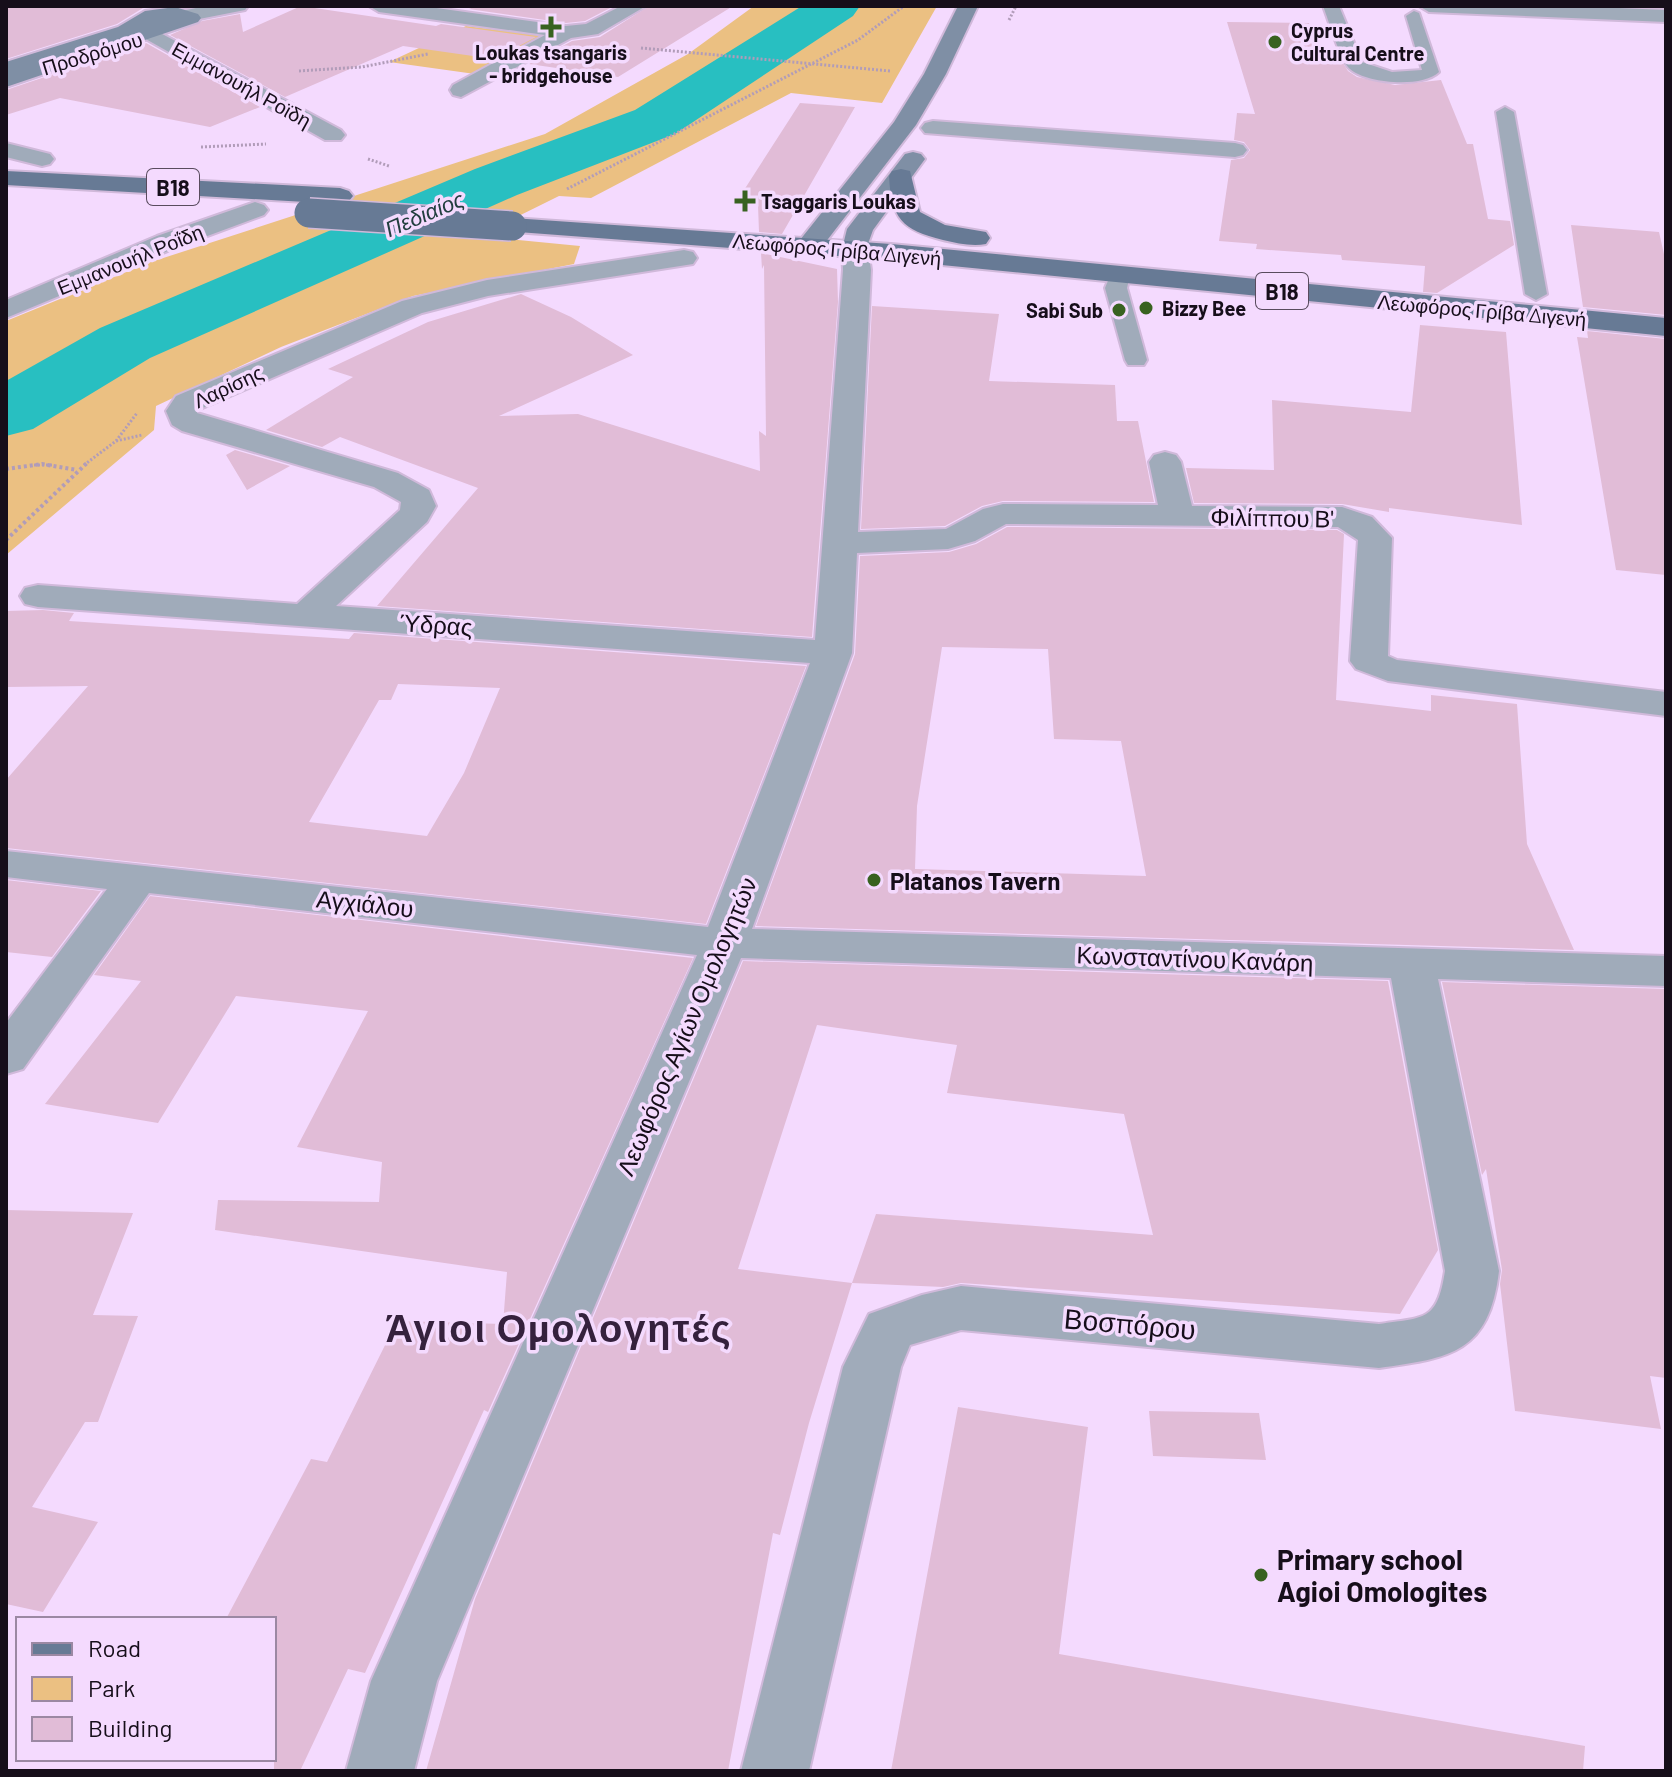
<svg xmlns="http://www.w3.org/2000/svg" width="1672" height="1777" font-family="Barlow,sans-serif">
<style>
.green{fill:#ebc082}
.lines{fill:none;stroke-linecap:round;stroke-linejoin:round}
.river{fill:#28bfc1;fill-rule:evenodd}
.building{fill:#e1bcd7;fill-rule:evenodd}
.lane-casing{stroke:#d0b9da;stroke-width:4}
.street-casing{stroke:#d0b9da;stroke-width:4}
.secondary-casing{stroke:#d0b9da;stroke-width:4}
.primary-casing{stroke:#d0b9da;stroke-width:4}
.path-far1{stroke:#b19cb9;stroke-width:3;stroke-dasharray:2 2;stroke-linecap:butt}
.path{stroke:#b19cb9;stroke-width:4;stroke-dasharray:3 3;stroke-linecap:butt}
.lane{fill:#a0abba;fill-rule:evenodd}
.street{fill:#a0abba;fill-rule:evenodd}
.secondary{fill:#7f8fa5;fill-rule:evenodd}
.primary{fill:#677a95;fill-rule:evenodd}
.primary-bridge-casing{stroke:#d0b9da;stroke-width:32;stroke-linecap:butt}
.primary-bridge{stroke:#677a95;stroke-width:29}
.poi-dot{fill:#386220;stroke:#f4dafe;stroke-width:3}
.labels{text-anchor:middle;dominant-baseline:central;stroke-width:7;stroke-linejoin:round;paint-order:stroke}
.far-poi-label{font-size:20px;font-weight:bold;fill:#160e1a;stroke:#f4dafe;text-anchor:start}
.far-street-label{font-size:20px;fill:#160e1a;stroke:#f4dafe}
.shield{fill:#f4dafe;stroke:#594b5e;stroke-width:2}
.shield-label{font-size:22px;font-weight:bold;fill:#160e1a}
.far-water-label{font-size:22px;font-style:italic;fill:#223f3f;stroke:#f4dafe}
.street-label{font-size:24px;fill:#160e1a;stroke:#f4dafe}
.poi-label{font-size:24px;font-weight:bold;fill:#160e1a;stroke:#f4dafe;text-anchor:start}
.near-street-label{font-size:28px;fill:#160e1a;stroke:#f4dafe}
.near-poi-label{font-size:28px;font-weight:bold;fill:#160e1a;stroke:#f4dafe;text-anchor:start}
.near-district-label{font-size:38px;font-weight:bold;letter-spacing:2px;fill:#35213d;stroke:#f4dafe}
</style>
<rect width="100%" height="100%" fill="#f4dafe"/>
<path class="green" d="M 754,6 L 937,6 L 882,103 L 791,93 L 591,198 L 559,196 L 478,236 L 580,246 L 574,264 L 413,296 L 281,347 L 156,406 L 154,430 L 6,555 L 6,321 L 151,262 L 545,134 L 688,54 Z
M 466,26 L 545,36 L 475,74 L 389,62 Z"/>
<g class="lines">
<path class="river" d="M 802,6 L 860,6 L 853,16 L 675,134 L 517,195 L 150,358 L 33,429 L 6,436 L 6,381 L 100,328 L 475,169 L 635,110 Z"/>
</g>
<path class="building" d="M 6,6 L 160,6 L 143,8 L 117,24 L 6,59 Z
M 301,6 L 436,26 L 441,24 L 536,37 L 494,59 L 403,46 L 285,97 L 170,35 L 202,21 L 240,14 L 243,32 Z
M 476,6 L 614,6 L 585,21 L 566,23 L 469,9 Z
M 649,6 L 733,6 L 618,77 L 529,64 L 572,41 L 600,37 Z
M 1227,22 L 1309,23 L 1322,55 L 1338,55 L 1348,71 L 1357,77 L 1395,85 L 1441,80 L 1467,144 L 1473,144 L 1488,219 L 1510,221 L 1514,245 L 1437,293 L 1423,292 L 1425,266 L 1342,260 L 1341,255 L 1256,249 L 1257,244 L 1219,241 L 1231,160 L 1244,158 L 1250,150 L 1244,142 L 1234,140 L 1237,113 L 1255,114 Z
M 146,43 L 260,107 L 210,127 L 60,98 L 6,115 L 6,90 Z
M 800,103 L 855,107 L 782,234 L 759,232 L 758,205 L 735,204 Z
M 1571,225 L 1659,232 L 1666,263 L 1666,315 L 1583,307 Z
M 761,253 L 837,269 L 838,302 L 812,637 L 377,606 L 478,488 L 340,437 L 322,447 L 266,430 L 353,377 L 328,369 L 428,322 L 521,294 L 571,317 L 633,355 L 499,416 L 578,414 L 760,471 L 759,431 L 766,436 L 764,265 L 762,269 Z
M 872,306 L 999,314 L 989,381 L 1115,385 L 1117,421 L 1138,421 L 1154,502 L 1003,501 L 982,506 L 945,526 L 861,529 Z
M 1420,325 L 1506,332 L 1522,525 L 1389,508 L 1389,512 L 1342,504 L 1194,503 L 1186,468 L 1274,470 L 1272,400 L 1411,412 Z
M 1587,331 L 1666,339 L 1666,575 L 1616,570 L 1577,337 L 1588,338 Z
M 235,450 L 290,466 L 247,490 L 226,455 Z
M 1007,527 L 1337,530 L 1344,534 L 1336,700 L 1431,711 L 1431,695 L 1517,704 L 1527,844 L 1574,950 L 756,926 L 855,654 L 860,556 L 949,552 L 976,544 ZM 942,647 L 1048,649 L 1054,739 L 1121,741 L 1146,876 L 915,869 L 917,806 Z
M 43,610 L 74,613 L 69,621 L 349,639 L 354,633 L 806,666 L 706,924 L 6,848 L 6,780 L 88,686 L 6,687 L 6,611 ZM 398,684 L 500,688 L 464,773 L 427,836 L 309,822 L 379,700 L 391,700 Z
M 6,880 L 101,891 L 52,957 L 6,952 Z
M 150,896 L 693,958 L 488,1412 L 484,1410 L 365,1673 L 348,1669 L 300,1771 L 274,1771 L 274,1619 L 226,1619 L 311,1459 L 327,1462 L 397,1321 L 503,1324 L 507,1272 L 215,1230 L 218,1200 L 379,1202 L 382,1162 L 297,1147 L 368,1011 L 236,996 L 158,1123 L 45,1104 L 141,981 L 94,975 Z
M 743,961 L 1388,981 L 1438,1250 L 1400,1314 L 961,1283 L 943,1287 L 852,1283 L 809,1423 L 780,1535 L 773,1533 L 728,1771 L 426,1771 L 475,1599 ZM 817,1025 L 957,1045 L 947,1093 L 1124,1114 L 1153,1235 L 876,1214 L 852,1283 L 738,1269 Z
M 1442,982 L 1666,989 L 1666,1378 L 1650,1376 L 1661,1429 L 1515,1411 L 1500,1284 L 1502,1270 L 1486,1169 L 1482,1175 Z
M 6,1210 L 133,1213 L 93,1315 L 138,1316 L 98,1422 L 85,1422 L 32,1507 L 98,1522 L 43,1612 L 6,1604 Z
M 958,1407 L 1088,1427 L 1059,1654 L 1585,1746 L 1583,1771 L 891,1771 Z
M 1149,1411 L 1259,1413 L 1266,1460 L 1153,1456 Z"/>
<g class="lines">
<g class="lane-casing">
<path id="lane" d="M 1323,6 L 1339,6 L 1362,62 L 1392,72 L 1422,70 L 1406,16 L 1414,11 L 1419,13 L 1439,72 C 1423,88 1367,84 1350,69 C 1340,60 1329,21 1323,6 Z
M 1505,107 L 1514,112 L 1547,294 L 1536,300 L 1525,294 L 1496,112 Z
M 1119,269 L 1130,275 L 1127,288 L 1147,360 L 1144,365 L 1128,365 L 1125,360 L 1105,288 L 1112,271 Z"/>
</g>
<g class="street-casing">
<path id="street" d="M 205,6 L 248,6 L 245,10 L 189,21 L 179,15 L 182,11 Z
M 369,6 L 422,6 L 566,26 L 586,24 L 621,6 L 646,6 L 598,34 L 571,38 L 461,97 L 453,95 L 450,90 L 453,85 L 545,35 L 379,12 Z
M 1419,6 L 1571,6 L 1666,10 L 1666,22 L 1429,12 Z
M 151,28 L 341,130 L 345,135 L 341,140 L 325,140 L 144,38 L 141,34 Z
M 933,121 L 1235,143 L 1243,145 L 1247,150 L 1243,155 L 1235,157 L 925,133 L 921,128 L 925,123 Z
M 6,143 L 50,154 L 54,159 L 50,164 L 42,166 L 6,157 Z
M 255,202 L 264,205 L 268,210 L 264,215 L 175,248 L 6,318 L 6,300 L 157,236 Z
M 855,241 L 864,243 L 868,249 L 871,270 L 858,532 L 946,529 L 983,509 L 1003,504 L 1158,505 L 1149,462 L 1154,455 L 1165,452 L 1176,455 L 1181,462 L 1192,506 L 1342,507 L 1372,517 L 1392,538 L 1388,656 L 1397,660 L 1666,692 L 1666,716 L 1388,681 L 1356,669 L 1350,661 L 1358,540 L 1338,527 L 1006,524 L 975,541 L 948,549 L 857,553 L 852,653 L 752,929 L 1666,956 L 1666,986 L 1438,979 L 1499,1271 C 1489,1353 1451,1358 1379,1368 L 961,1330 L 910,1345 L 901,1367 L 809,1771 L 741,1771 L 843,1367 L 869,1314 L 922,1295 L 961,1286 L 1379,1324 C 1425,1317 1437,1322 1445,1271 L 1391,978 L 741,958 L 437,1681 L 414,1771 L 346,1771 L 371,1681 L 697,955 L 149,893 L 23,1069 L 6,1074 L 6,1023 L 107,889 L 6,877 L 6,851 L 708,927 L 810,663 L 38,607 L 25,604 L 20,596 L 25,588 L 38,585 L 297,604 L 400,510 L 401,502 L 374,487 L 182,431 L 172,425 L 166,411 L 176,396 L 402,301 L 487,280 L 684,250 L 693,252 L 697,258 L 693,264 L 488,296 L 422,313 L 198,410 L 197,413 L 398,473 L 429,490 L 436,506 L 427,522 L 336,606 L 815,640 L 843,270 L 842,249 L 846,243 Z"/>
</g>
<g class="secondary-casing">
<path id="secondary" d="M 958,6 L 978,6 L 946,74 L 916,125 L 818,252 L 800,252 L 796,246 L 800,240 L 894,122 L 924,74 Z
M 175,7 L 198,14 L 201,18 L 198,22 L 6,87 L 6,62 L 118,27 L 145,11 Z
M 913,152 L 921,154 L 925,159 L 873,230 L 864,255 L 846,255 L 842,249 L 847,229 L 905,154 Z"/>
</g>
<g class="primary-casing">
<path id="primary" d="M 901,169 L 910,171 L 920,212 L 945,225 L 986,232 L 990,238 L 986,244 C 972,247 957,243 943,240 C 902,230 891,218 889,176 L 892,171 Z
M 6,171 L 340,188 L 349,191 L 353,196 L 349,201 L 340,204 L 6,185 Z
M 512,218 L 891,244 L 1666,318 L 1666,336 L 891,260 L 503,231 L 499,226 L 503,221 Z"/>
</g>
<path class="path-far1" d="M 1009,20 L 1016,6
M 641,48 L 890,71
M 299,71 L 362,67 L 428,54
M 201,147 L 266,144
M 368,159 L 389,166
M 567,189 L 858,40 L 904,6
M 116,441 L 137,413
M 34,465 L 53,465
M 84,465 L 116,441 L 142,435"/>
<path class="path" d="M 6,469 L 42,464 L 77,470
M 6,540 L 87,463"/>
<use href="#lane" class="lane"/>
<use href="#street" class="street"/>
<use href="#secondary" class="secondary"/>
<use href="#primary" class="primary"/>
<g class="primary-bridge-casing">
<path id="primary-bridge" d="M 309,213 L 512,226"/>
</g>
<use href="#primary-bridge" class="primary-bridge"/>
</g>
<g class="poi-dot">
<path d="M547 15h8v8h8v8h-8v8h-8v-8h-8v-8h8z"/>
<circle cx="1275" cy="42" r="8"/>
<path d="M741 189h8v8h8v8h-8v8h-8v-8h-8v-8h8z"/>
<circle cx="1146" cy="308" r="8"/>
<circle cx="1119" cy="310" r="8"/>
<circle cx="874" cy="880" r="8"/>
<circle cx="1261" cy="1575" r="8"/>
</g>
<g class="labels">
<g class="far-poi-label">
<text x="1291" y="30">Cyprus<tspan x="1291" dy="23">Cultural Centre</tspan></text>
<text x="551" y="52" text-anchor="middle">Loukas tsangaris<tspan x="551" dy="23">- bridgehouse</tspan></text>
<text x="761" y="201">Tsaggaris Loukas</text>
<text x="1162" y="308">Bizzy Bee</text>
<text x="1103" y="310" text-anchor="end">Sabi Sub</text>
</g>
<g class="far-street-label">
<text transform="translate(92 53) rotate(-17)">Προδρόμου</text>
<text transform="translate(242 84) rotate(29)">Εμμανουήλ Ροϊδη</text>
<text transform="translate(837 249) rotate(5)">Λεωφόρος Γρίβα Διγενή</text>
<text transform="translate(130 259) rotate(-22)">Εμμανουήλ Ροΐδη</text>
<text transform="translate(1482 310) rotate(5)">Λεωφόρος Γρίβα Διγενή</text>
<text transform="translate(228 386) rotate(-25)">Λαρίσης</text>
</g>
<g class="shield">
<rect x="147" y="169" width="52" height="36" rx="6"/>
<rect x="1256" y="273" width="52" height="36" rx="6"/>
</g>
<g class="shield-label">
<text x="173" y="187">B18</text>
<text x="1282" y="291">B18</text>
</g>
<g class="far-water-label">
<text transform="translate(424 213) rotate(-23)">Πεδιαίος</text>
</g>
<g class="street-label">
<text transform="translate(1272 517) rotate(1)">Φιλίππου Β'</text>
<text transform="translate(436 624) rotate(4)">Ύδρας</text>
<text transform="translate(365 903) rotate(6)">Αγχιάλου</text>
<text transform="translate(1195 958) rotate(2)">Κωνσταντίνου Κανάρη</text>
<text transform="translate(686 1026) rotate(-67)">Λεωφόρος Αγίων Ομολογητών</text>
</g>
<g class="poi-label">
<text x="890" y="880">Platanos Tavern</text>
</g>
<g class="near-street-label">
<text transform="translate(1130 1323) rotate(5)">Βοσπόρου</text>
</g>
<g class="near-poi-label">
<text x="1277" y="1559">Primary school<tspan x="1277" dy="32">Agioi Omologites</tspan></text>
</g>
<g class="near-district-label">
<text x="559" y="1327">Άγιοι Ομολογητές</text>
</g>
</g>
<rect width="1672" height="1777" fill="none" stroke="#160e1a" stroke-width="16"/>
<rect x="16" y="1617" width="260" height="144" fill="#f4dafe" stroke="#9b88a3" stroke-width="2"/>
<rect x="32" y="1643" width="40" height="12" fill="#677a95" stroke="#9b88a3" stroke-width="2"/>
<text x="88" y="1657" font-size="24" fill="#160e1a">Road</text>
<rect x="32" y="1677" width="40" height="24" fill="#ebc082" stroke="#9b88a3" stroke-width="2"/>
<text x="88" y="1697" font-size="24" fill="#160e1a">Park</text>
<rect x="32" y="1717" width="40" height="24" fill="#e1bcd7" stroke="#9b88a3" stroke-width="2"/>
<text x="88" y="1737" font-size="24" fill="#160e1a">Building</text>
</svg>
